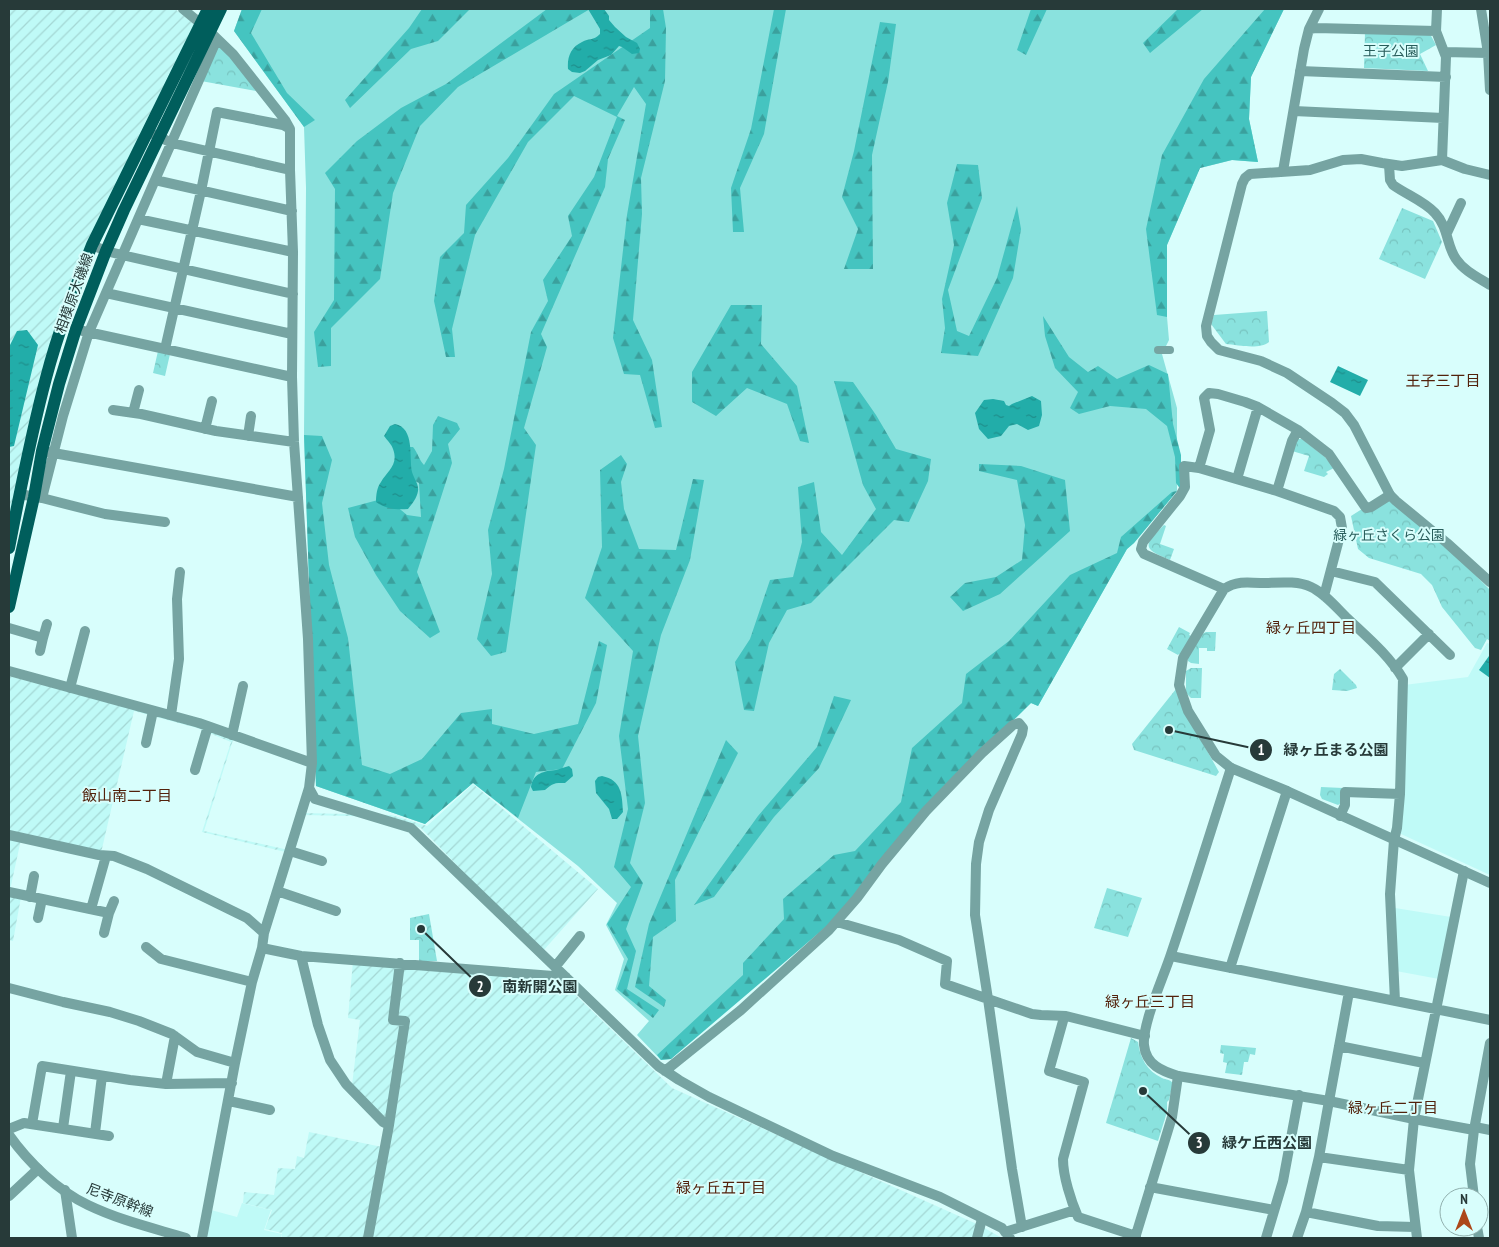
<svg xmlns="http://www.w3.org/2000/svg" width="1499" height="1247" font-family="'PT Sans Narrow','Noto Sans JP',sans-serif">
<style>
.built{fill:#bffaf7}
.industrial{fill:url(#industrial-furrows)}
.grass{fill:#8ae2de}
.forest{fill:url(#forest-firs)}
.park{fill:url(#park-crowns)}
.water{fill:url(#water-ripples)}
.lines{fill:none;stroke-linecap:round;stroke-linejoin:round}
.pedestrian{stroke:#76a4a2;stroke-width:8}
.minor{stroke:#76a4a2;stroke-width:10}
.tertiary{stroke:#76a4a2;stroke-width:10}
.primary{stroke:#005e5c;stroke-width:12}
.labels{text-anchor:middle;dominant-baseline:central;stroke-width:4;stroke-linejoin:round;paint-order:stroke}
.park-label{font-size:14px;fill:#285d5b;stroke:#d8fefc}
.street-label{font-size:14px;fill:#273a39;stroke:#d8fefc}
.neighbourhood-label{font-size:15px;fill:#52210b;stroke:#d8fefc}
.leader{fill:none;stroke:#273a39;stroke-width:2}
.callout-dot{fill:#273a39;stroke:#d8fefc;stroke-width:2}
.mark-label{font-size:15px;text-anchor:middle;font-weight:bold;fill:#fff}
.callout-label{font-size:15px;text-anchor:middle;font-weight:bold;fill:#273a39;stroke:#d8fefc;stroke-width:4;stroke-linejoin:round;paint-order:stroke}
</style>
<defs>
<pattern id="industrial-furrows" width="10" height="10" patternUnits="userSpaceOnUse" patternTransform="scale(1.25)"><rect width="10" height="10" fill="#bffaf7"/><path d="M-1 1l2-2M0 10L10 0M9 11l2-2" fill="none" stroke="#a4d7d4"/></pattern>
<pattern id="forest-firs" width="22" height="20" patternUnits="userSpaceOnUse" patternTransform="scale(1.25)"><rect width="22" height="20" fill="#45c4c0"/><path d="M5 1l3.5 6h-7zM16 11l3.5 6h-7z" fill="#3aa09d"/></pattern>
<pattern id="park-crowns" width="20" height="18" patternUnits="userSpaceOnUse" patternTransform="scale(1.25)"><rect width="20" height="18" fill="#8ae2de"/><path d="M2 6a3 3 0 1 1 6 0M12 15a3 3 0 1 1 6 0" fill="none" stroke="#77c3bf"/></pattern>
<pattern id="water-ripples" width="26" height="14" patternUnits="userSpaceOnUse" patternTransform="scale(1.25)"><rect width="26" height="14" fill="#22ada9"/><path d="M2 4q2-2 4 0t4 0M15 11q2-2 4 0t4 0" fill="none" stroke="#1e8e8b"/></pattern>
</defs>
<rect width="100%" height="100%" fill="#d8fefc"/>
<path class="built" d="M 1487,643 L 1490,644 L 1490,875 L 1401,834 L 1404,685 L 1468,677 Z
M 1395,908 L 1451,917 L 1439,979 L 1396,971 Z
M 242,1203 L 271,1210 L 264,1230 L 282,1234 L 281,1238 L 209,1238 L 207,1236 L 211,1210 L 237,1217 Z"/>
<path class="industrial" d="M 9,9 L 175,9 L 195,25 L 58,325 L 9,520 Z
M 9,676 L 199,726 L 233,740 L 204,831 L 293,851 L 303,813 L 391,815 L 427,826 L 473,784 L 598,889 L 543,951 L 557,977 L 672,1088 L 979,1225 L 1002,1238 L 282,1238 L 282,1233 L 265,1229 L 272,1210 L 243,1203 L 244,1192 L 274,1195 L 278,1168 L 295,1169 L 297,1156 L 304,1158 L 309,1132 L 387,1148 L 392,1124 L 352,1085 L 360,1020 L 348,1018 L 353,961 L 558,981 L 541,952 L 421,828 L 391,817 L 304,815 L 294,854 L 202,832 L 231,742 L 197,728 L 134,711 L 101,853 L 22,835 L 10,890 L 21,897 L 13,941 L 9,940 Z"/>
<path class="grass" d="M 242,9 L 1284,9 L 1251,77 L 1249,119 L 1258,162 L 1232,160 L 1200,168 L 1167,245 L 1167,317 L 1169,340 L 1162,354 L 1177,408 L 1177,491 L 1134,543 L 1127,549 L 1038,706 L 1031,703 L 671,1059 L 661,1060 L 637,1035 L 649,1021 L 615,990 L 624,959 L 606,925 L 617,903 L 578,866 L 473,783 L 425,824 L 316,786 L 304,435 L 306,188 L 304,127 L 234,31 Z"/>
<path class="forest" d="M 242,9 L 262,9 L 251,33 L 287,93 L 315,120 L 304,127 L 234,31 Z
M 422,9 L 470,9 L 438,41 L 411,49 L 350,108 L 345,100 L 409,28 Z
M 547,9 L 590,9 L 458,87 L 420,126 L 393,193 L 380,279 L 331,328 L 331,366 L 318,367 L 314,332 L 334,300 L 335,189 L 325,173 L 357,141 L 401,108 L 446,84 Z
M 650,9 L 663,9 L 666,28 L 665,81 L 641,178 L 642,214 L 633,320 L 652,360 L 662,427 L 655,428 L 640,375 L 624,374 L 613,338 L 627,215 L 646,104 L 634,87 L 617,116 L 625,120 L 608,159 L 605,187 L 541,334 L 547,347 L 524,428 L 536,445 L 506,652 L 491,656 L 477,639 L 492,574 L 488,530 L 504,469 L 531,332 L 548,301 L 543,280 L 572,236 L 568,216 L 594,177 L 617,117 L 574,96 L 528,142 L 475,235 L 452,329 L 455,357 L 446,357 L 434,301 L 440,257 L 464,233 L 466,205 L 508,158 L 554,94 L 650,28 Z
M 774,9 L 786,9 L 764,134 L 740,188 L 744,232 L 733,232 L 731,188 L 751,129 Z
M 1031,9 L 1047,9 L 1026,55 L 1017,50 Z
M 1178,9 L 1203,9 L 1150,53 L 1143,43 Z
M 1265,9 L 1284,9 L 1251,77 L 1249,119 L 1258,162 L 1232,160 L 1200,168 L 1167,245 L 1167,317 L 1157,315 L 1146,229 L 1162,155 L 1204,79 Z
M 880,22 L 896,24 L 888,82 L 872,155 L 873,269 L 844,269 L 858,229 L 842,197 L 854,151 Z
M 957,164 L 978,165 L 982,198 L 948,290 L 957,331 L 969,336 L 997,278 L 1017,206 L 1021,229 L 1013,278 L 978,356 L 941,353 L 945,328 L 942,299 L 954,245 L 947,203 Z
M 731,305 L 762,305 L 761,344 L 797,386 L 809,443 L 800,441 L 787,404 L 747,388 L 716,416 L 692,402 L 692,372 Z
M 1043,316 L 1069,357 L 1088,372 L 1098,366 L 1117,379 L 1149,365 L 1168,374 L 1173,424 L 1181,455 L 1181,490 L 1176,483 L 1175,457 L 1167,426 L 1146,409 L 1110,406 L 1079,414 L 1070,408 L 1078,392 L 1055,368 L 1045,336 Z
M 834,381 L 853,382 L 876,415 L 896,449 L 931,459 L 928,481 L 909,522 L 894,520 L 811,603 L 787,610 L 769,643 L 754,711 L 744,710 L 735,662 L 750,639 L 770,580 L 793,577 L 802,542 L 798,487 L 814,482 L 821,532 L 842,555 L 876,509 L 863,485 Z
M 438,416 L 457,423 L 460,429 L 448,444 L 452,463 L 417,572 L 440,632 L 430,638 L 400,611 L 376,575 L 355,537 L 348,508 L 378,500 L 395,505 L 407,515 L 421,517 L 419,483 L 409,478 L 408,447 L 413,447 C 418,453 419,460 424,465 L 432,451 L 433,425 Z
M 304,435 L 322,436 L 332,460 L 322,503 L 329,565 L 348,638 L 362,765 L 390,774 L 422,759 L 461,713 L 492,709 L 492,724 L 534,734 L 578,724 L 599,641 L 607,645 L 596,703 L 562,769 L 536,772 L 518,818 L 473,783 L 425,824 L 316,786 Z
M 621,455 L 627,464 L 621,482 L 624,509 L 639,549 L 676,550 L 693,479 L 704,480 L 690,560 L 661,635 L 638,736 L 645,803 L 630,863 L 643,883 L 626,929 L 636,951 L 627,989 L 659,1010 L 653,1018 L 617,989 L 628,959 L 607,924 L 631,887 L 614,867 L 628,809 L 619,736 L 633,651 L 585,598 L 602,547 L 600,470 Z
M 979,464 L 1021,466 L 1065,480 L 1070,531 L 1000,594 L 963,611 L 950,597 L 965,583 L 996,577 L 1022,560 L 1025,525 L 1017,480 L 979,471 Z
M 1177,491 L 1134,543 L 1127,549 L 1038,706 L 1031,703 L 925,807 L 834,920 L 671,1059 L 661,1060 L 657,1055 L 743,975 L 743,963 L 784,919 L 783,899 L 834,855 L 855,851 L 901,802 L 912,748 L 962,703 L 966,674 L 1009,641 L 1070,575 L 1117,553 L 1121,537 L 1172,492 Z
M 834,696 L 851,700 L 819,768 L 774,817 L 714,897 L 694,905 L 758,816 L 817,747 Z
M 726,740 L 738,753 L 675,880 L 676,921 L 653,937 L 649,986 L 666,1000 L 664,1007 L 635,987 L 649,924 Z"/>
<path class="park" d="M 1365,32 L 1430,34 L 1436,45 L 1420,54 L 1428,71 L 1364,68 Z
M 216,46 C 226,48 249,81 256,91 L 201,81 Z
M 1402,208 L 1433,221 L 1442,242 L 1425,279 L 1379,259 Z
M 1267,311 L 1269,342 C 1259,350 1238,345 1226,344 L 1211,324 L 1214,315 Z
M 158,351 L 170,354 L 165,376 L 153,373 Z
M 1298,439 L 1302,439 L 1325,457 L 1334,468 L 1326,472 L 1328,474 L 1324,477 L 1304,471 L 1309,456 L 1292,451 Z
M 1388,499 L 1447,546 L 1490,590 L 1490,641 L 1487,639 L 1481,650 L 1475,648 L 1442,607 L 1432,585 L 1421,574 L 1369,558 L 1358,549 L 1351,516 L 1362,509 Z
M 1164,525 L 1166,526 L 1160,544 L 1174,549 L 1170,560 C 1142,548 1143,546 1164,525 Z
M 1179,627 L 1190,633 L 1189,635 L 1191,636 L 1181,655 L 1179,654 L 1178,655 L 1167,649 Z
M 1206,632 L 1216,632 L 1215,651 L 1207,651 L 1207,648 L 1199,648 L 1199,664 L 1191,663 L 1188,661 L 1188,657 L 1202,634 Z
M 1191,668 L 1202,668 L 1201,698 L 1191,698 L 1186,693 L 1186,671 Z
M 1340,669 L 1356,685 L 1357,688 L 1347,691 L 1332,690 L 1334,674 Z
M 1176,689 L 1187,715 L 1219,772 L 1216,776 L 1134,750 L 1132,744 Z
M 1321,787 L 1343,788 L 1341,803 L 1338,805 L 1322,799 L 1320,795 Z
M 1107,888 L 1142,898 L 1128,937 L 1094,928 Z
M 429,914 L 437,961 L 419,961 L 419,940 L 410,940 L 410,918 Z
M 1131,1038 L 1138,1042 C 1140,1058 1147,1071 1162,1078 C 1167,1080 1169,1079 1173,1083 L 1169,1100 L 1167,1102 L 1167,1112 L 1158,1141 L 1106,1123 Z
M 1221,1045 L 1256,1048 L 1255,1055 L 1250,1054 L 1248,1062 L 1244,1062 L 1242,1075 L 1225,1073 L 1227,1063 L 1223,1062 L 1224,1054 L 1220,1053 Z"/>
<path class="water" d="M 588,9 L 604,9 L 609,16 L 609,20 L 615,27 L 626,37 L 637,43 L 640,49 L 639,53 L 632,54 L 622,47 L 619,46 L 611,55 L 598,60 L 585,71 L 580,73 L 572,72 L 568,69 C 567,57 571,47 582,42 C 589,38 593,41 600,34 L 600,29 Z
M 27,330 L 38,345 L 14,446 L 9,447 L 9,347 L 17,331 Z
M 1338,366 L 1368,380 L 1360,396 L 1330,382 Z
M 1032,396 L 1041,401 L 1042,415 L 1039,426 L 1028,430 L 1017,424 L 1009,426 L 1001,436 L 988,439 L 979,429 L 975,413 L 984,400 L 993,399 L 1004,401 L 1006,405 L 1009,406 L 1012,404 Z
M 395,424 C 415,428 409,457 412,472 C 414,479 419,484 418,491 C 417,498 412,504 408,509 C 396,510 386,509 376,502 C 376,495 377,487 381,482 C 387,471 399,465 393,449 C 392,445 387,440 384,436 L 390,426 Z
M 1489,656 L 1490,657 L 1490,678 L 1479,670 Z
M 569,766 L 572,769 L 573,776 L 565,783 C 554,783 553,783 545,790 L 533,791 L 531,787 C 533,773 544,771 556,770 C 561,769 564,767 569,766 Z
M 602,776 C 622,780 622,795 623,812 L 617,819 L 612,819 L 609,809 L 596,793 L 595,781 L 598,777 Z"/>
<g class="lines">
<path class="pedestrian" d="M 1158,350 L 1170,350"/>
<path class="minor" d="M 1437,9 L 1436,31 L 1446,57 L 1442,160
M 1481,9 L 1488,53 L 1490,90
M 1309,29 L 1316,28 L 1436,31
M 1445,52 L 1488,53
M 1300,71 L 1446,77
M 1294,111 L 1443,118
M 290,129 L 283,125 L 217,112 L 201,191 L 165,349 L 292,377
M 153,134 L 172,143 L 290,170
M 1389,165 L 1390,180 L 1393,185 C 1407,195 1424,201 1435,213 C 1449,228 1446,245 1456,259 C 1464,271 1479,278 1490,285
M 1283,171 L 1304,49 L 1309,29 L 1319,9
M 155,180 L 217,39
M 138,219 L 293,252
M 1447,233 L 1461,203
M 92,245 L 106,251 L 122,255 L 293,294
M 106,293 L 292,334
M 83,331 L 165,349
M 113,410 L 141,414 L 216,431 L 294,442
M 133,413 L 139,390
M 205,429 L 212,401
M 248,436 L 251,416
M 48,452 L 298,497
M 1199,468 L 1210,430 L 1204,398 L 1209,393 L 1218,394 L 1245,402 L 1258,407 L 1298,430 L 1329,454 L 1366,508 L 1371,507 L 1390,495
M 1237,479 L 1258,407
M 1277,491 L 1292,441 L 1298,430
M 19,494 L 42,498 L 105,514 L 165,522
M 42,498 L 63,416 L 89,332 L 155,180 L 292,211
M 1331,571 L 1375,582 L 1450,655
M 1224,589 L 1144,554 L 1141,549 L 1143,542 L 1180,496 L 1185,487 L 1184,466 L 1199,468 L 1277,491 L 1334,511 L 1340,517 L 1342,528 L 1324,596
M 9,628 L 43,638 L 47,624
M 40,651 L 43,638
M 1395,668 L 1429,634
M 9,671 L 199,723 L 312,763
M 70,688 L 85,631
M 171,715 L 179,659 L 177,599 L 180,572
M 232,735 L 243,686
M 146,743 L 153,711
M 1231,768 L 1216,756 L 1188,711 L 1179,685 L 1183,658 L 1224,589 C 1235,581 1247,582 1261,583 C 1276,583 1296,580 1311,587 C 1324,593 1335,606 1346,617 C 1366,636 1389,655 1403,679 L 1400,794 L 1397,828 L 1394,840 L 1390,894 L 1395,1001
M 195,770 L 208,726
M 309,788 L 315,799 L 411,828 L 658,1066 L 679,1080 L 709,1097 L 833,1156 L 940,1197 L 1002,1228 L 1010,1238
M 1340,816 L 1345,805 L 1345,792 L 1400,794
M 9,835 L 99,855 L 114,856 L 147,869 L 247,918 L 264,933
M 290,851 L 322,861
M 277,891 L 336,911
M 9,892 L 109,913 L 104,933
M 30,897 L 34,876
M 91,909 L 106,856
M 109,913 L 114,901
M 38,918 L 42,899
M 837,922 L 899,940 L 947,961 L 945,984 L 988,999 L 1012,1169 L 1022,1227
M 146,947 L 161,959 L 252,982
M 262,948 L 301,956 L 566,977
M 301,956 L 318,1025 L 330,1060 L 346,1084 L 383,1122 L 389,1125
M 1171,956 L 1490,1020
M 555,967 L 580,936
M 1230,968 L 1287,791
M 9,988 L 63,1002 L 110,1012 L 139,1021 L 172,1034 L 197,1052 L 235,1063
M 1062,1016 L 1063,1021 L 1049,1071 L 1084,1082 L 1063,1159 C 1063,1176 1071,1201 1078,1217 L 1136,1236
M 1339,1046 L 1424,1063
M 665,1071 L 741,1010 L 829,930 L 857,898 L 882,864 L 926,811 L 982,753 L 1013,725 L 1019,723 L 1023,728 L 1022,734 L 989,810 L 979,842 L 976,864 L 975,915 L 988,999 L 1032,1014 L 1041,1015 L 1066,1016 L 1145,1036
M 166,1084 L 232,1083
M 229,1101 L 270,1110
M 32,1124 L 42,1066 L 130,1080 L 166,1084 L 175,1036
M 1475,1127 L 1490,1130
M 63,1128 L 71,1071
M 9,1129 L 24,1123 L 109,1136
M 95,1133 L 102,1076
M 1319,1157 L 1409,1170
M 1150,1187 L 1274,1210
M 65,1190 L 72,1238
M 9,1196 L 38,1169
M 1306,1212 L 1378,1226 L 1415,1227
M 1005,1232 L 1075,1210
M 202,1238 L 235,1063 L 252,982 L 262,948 L 264,933 L 309,788 L 312,763 L 308,639 L 294,442 L 292,377 L 293,252 L 290,170 L 290,129 L 285,120 L 233,54 L 205,27
M 368,1238 L 389,1125 L 405,1021 L 393,1020 L 400,963
M 1135,1238 L 1172,1117 L 1178,1076
M 1266,1238 L 1283,1181 L 1299,1095
M 1297,1238 L 1306,1212 L 1319,1157 L 1329,1101 L 1349,992
M 1417,1238 L 1409,1170 L 1414,1119 L 1464,871"/>
<path class="tertiary" d="M 183,9 L 200,23
M 1490,175 L 1465,169 L 1442,160 L 1402,166 L 1382,163 L 1361,159 L 1343,160 L 1310,170 L 1250,174 L 1245,178 L 1242,184 L 1206,326 L 1207,336 L 1211,342 L 1219,350 L 1261,361 L 1287,373 L 1332,403 L 1345,413 L 1354,425 L 1390,495 L 1396,501 L 1447,543 L 1490,582
M 1474,1130 L 1414,1119 L 1329,1101 L 1178,1076 C 1162,1071 1146,1065 1144,1045 C 1142,1024 1164,976 1171,954 C 1192,892 1211,830 1231,768 L 1287,791 L 1490,883
M 9,1135 C 28,1162 58,1191 88,1205 C 119,1220 153,1228 186,1238
M 1474,1197 L 1470,1164 L 1474,1130 L 1490,1043
M 1477,1227 L 1479,1238
M 977,1238 L 982,1219"/>
<path class="primary" d="M 9,548 C 20,491 31,434 46,378 C 58,332 75,288 92,245 L 208,9
M 9,607 L 34,497 L 42,451 L 59,384 L 76,329 L 106,251 L 124,210 L 221,9"/>
</g>
<g class="labels">
<g class="park-label">
<text x="1391" y="51">王子公園</text>
<text x="1389" y="535">緑ヶ丘さくら公園</text>
</g>
<g class="street-label">
<text transform="translate(74 293) rotate(-70)">相模原大磯線</text>
<text transform="translate(120 1200) rotate(21)">尼寺原幹線</text>
</g>
<g class="neighbourhood-label">
<text x="1443" y="380">王子三丁目</text>
<text x="1311" y="627">緑ヶ丘四丁目</text>
<text x="127" y="795">飯山南二丁目</text>
<text x="1150" y="1001">緑ヶ丘三丁目</text>
<text x="1393" y="1107">緑ヶ丘二丁目</text>
<text x="721" y="1187">緑ヶ丘五丁目</text>
</g>
</g>
<path class="leader" d="M1169 730L1261 750M421 929L480 986M1143 1091L1199 1143"/>
<g class="callout-dot">
<circle cx="1169" cy="730" r="5"/>
<circle cx="421" cy="929" r="5"/>
<circle cx="1143" cy="1091" r="5"/>
<circle cx="1261" cy="750" r="12"/>
<circle cx="480" cy="986" r="12"/>
<circle cx="1199" cy="1143" r="12"/>
</g>
<g class="mark-label">
<text x="1261" y="755">1</text>
<text x="480" y="992">2</text>
<text x="1199" y="1148">3</text>
</g>
<g class="callout-label">
<text x="1336" y="755">緑ヶ丘まる公園</text>
<text x="540" y="992">南新開公園</text>
<text x="1267" y="1148">緑ケ丘西公園</text>
</g>
<rect width="1499" height="1247" fill="none" stroke="#273a39" stroke-width="20"/>
<g transform="translate(1464 1212)"><circle r="24" fill="#d8fefc" stroke="#91b0ae"/>
<path d="M0-4L9 19L0 12L-9 19Z" fill="#ac4719"/>
<text y="-8" font-size="14" font-weight="bold" text-anchor="middle" fill="#273a39">N</text>
</g>
</svg>
